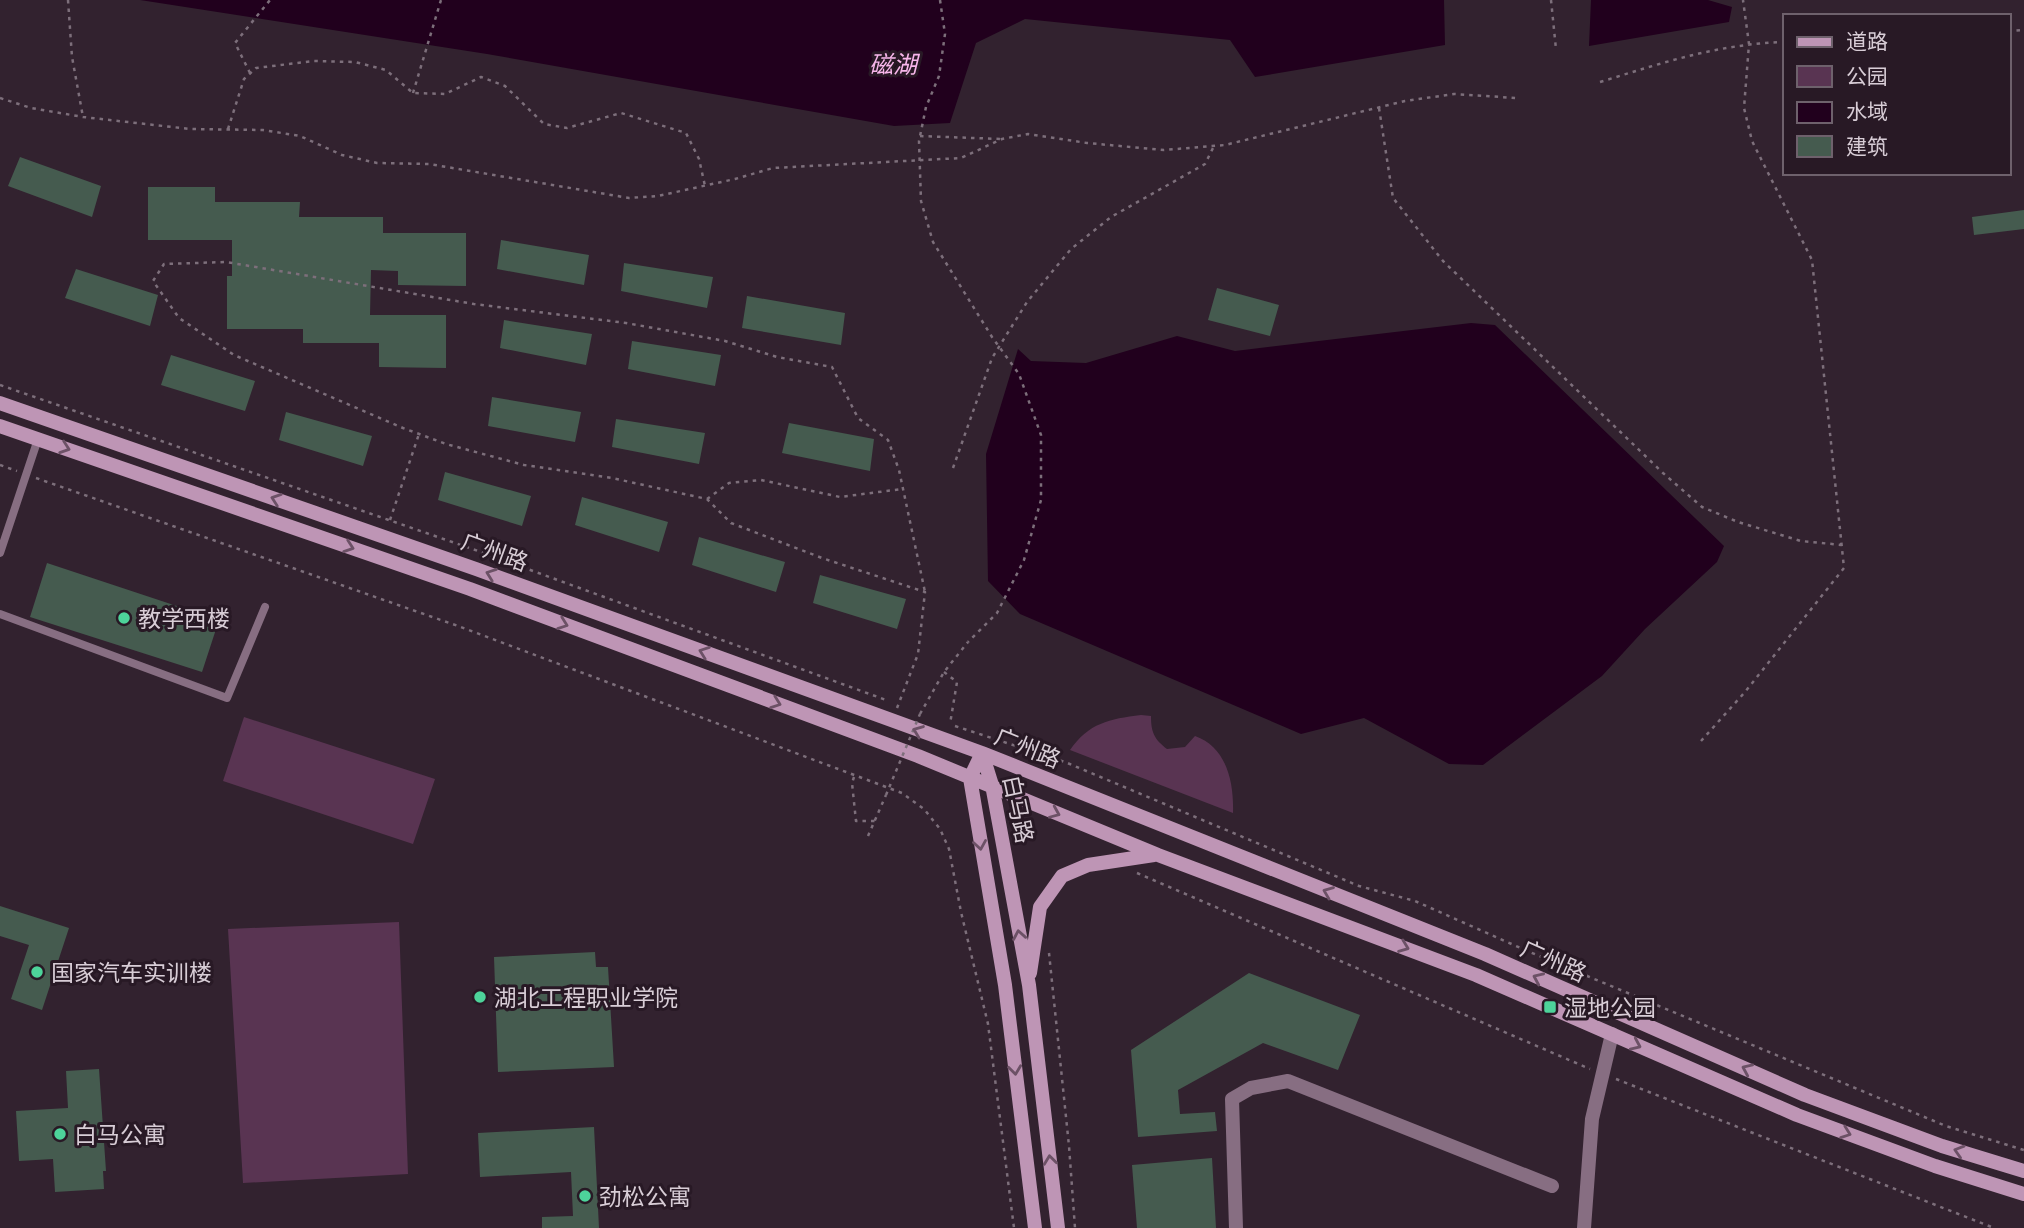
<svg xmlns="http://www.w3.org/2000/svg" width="2024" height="1228" font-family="'Golos Text','Noto Sans SC',sans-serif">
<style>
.green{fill:#593452}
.water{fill:#21001d}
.building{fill:#455b4f}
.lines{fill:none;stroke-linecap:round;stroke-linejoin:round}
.path{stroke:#7d6f7b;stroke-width:2.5;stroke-dasharray:3.5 5;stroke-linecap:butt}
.lane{stroke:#876e82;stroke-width:8}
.street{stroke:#876e82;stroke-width:14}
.secondary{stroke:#be95b5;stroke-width:14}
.path-bridge{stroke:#7d6f7b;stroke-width:2.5;stroke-dasharray:3.5 5;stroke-linecap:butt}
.oneway{stroke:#6c5166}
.poi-dot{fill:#4dd39a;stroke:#281925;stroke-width:2.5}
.labels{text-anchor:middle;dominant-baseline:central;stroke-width:6;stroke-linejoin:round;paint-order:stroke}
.street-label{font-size:23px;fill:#d8cdd6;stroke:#281925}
.poi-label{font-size:23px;fill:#d8cdd6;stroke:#281925;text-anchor:start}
.water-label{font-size:24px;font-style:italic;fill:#f7b6ea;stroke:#281925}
</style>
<rect width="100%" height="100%" fill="#32222f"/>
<path class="green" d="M 1141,715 L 1151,716 C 1151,732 1154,739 1167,749 L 1185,747 L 1195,736 C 1227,747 1234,783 1233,813 L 1070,750 C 1089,723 1109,719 1141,715 Z
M 244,717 L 435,779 L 413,844 L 223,781 Z
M 399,922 L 408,1174 L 243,1183 L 228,929 Z"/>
<path class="water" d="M 140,0 L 1444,0 L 1445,45 L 1255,77 L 1230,40 L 1025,19 L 976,43 L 950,123 L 894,126 L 487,54 Z
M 1591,0 L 1708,0 L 1732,7 L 1729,22 L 1589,46 Z
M 1471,323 L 1495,325 L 1724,546 L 1717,562 L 1645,629 L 1602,676 L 1483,765 L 1449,764 L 1364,718 L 1301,734 L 1020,614 L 988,581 L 986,454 L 1018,349 L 1031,361 L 1086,363 L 1177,336 L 1235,351 Z"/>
<path class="building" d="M 20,157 L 101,186 L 92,217 L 8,186 Z
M 148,187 L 215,187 L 215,202 L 300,202 L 299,217 L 383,217 L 383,233 L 466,233 L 466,286 L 398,285 L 398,271 L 371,270 L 370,315 L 446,315 L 446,368 L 379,367 L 379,343 L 303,343 L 303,329 L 227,329 L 227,276 L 232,276 L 232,240 L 148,240 Z
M 2024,210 L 2024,229 L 1974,235 L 1972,217 Z
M 501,240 L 589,255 L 584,285 L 497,269 Z
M 624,263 L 713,277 L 707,308 L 621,291 Z
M 76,269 L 158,295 L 150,326 L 65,298 Z
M 1217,288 L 1279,305 L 1270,336 L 1208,320 Z
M 747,296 L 845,313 L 841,345 L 742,328 Z
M 504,320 L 592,334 L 586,365 L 500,348 Z
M 632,341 L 721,355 L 715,386 L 628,369 Z
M 171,355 L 255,381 L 245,411 L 161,385 Z
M 492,397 L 581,412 L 575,442 L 488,426 Z
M 286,412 L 372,436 L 363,466 L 279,440 Z
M 616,419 L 705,433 L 699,464 L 612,447 Z
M 789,423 L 874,439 L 870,471 L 782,453 Z
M 445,472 L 531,496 L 522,526 L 438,500 Z
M 582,497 L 668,522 L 659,552 L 575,525 Z
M 699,537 L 785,562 L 776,592 L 692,565 Z
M 47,563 L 219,620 L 202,672 L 30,617 Z
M 820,575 L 906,599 L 897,629 L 813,603 Z
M 0,906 L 69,928 L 42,1010 L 11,999 L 29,945 L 0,936 Z
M 595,952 L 596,967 L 608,967 L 614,1067 L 498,1072 L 494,957 Z
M 1249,973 L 1360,1015 L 1338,1070 L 1263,1043 L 1178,1090 L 1180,1114 L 1215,1112 L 1217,1131 L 1138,1137 L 1131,1050 Z
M 99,1069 L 106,1171 L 103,1171 L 104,1189 L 55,1192 L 53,1159 L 19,1161 L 16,1111 L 68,1108 L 66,1071 Z
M 594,1127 L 599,1228 L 542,1228 L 542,1217 L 573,1216 L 571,1172 L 480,1177 L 478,1133 Z
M 1212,1158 L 1216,1228 L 1137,1228 L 1132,1165 Z"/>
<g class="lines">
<path class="path" d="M 68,0 L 72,57 L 83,117
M 1551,0 L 1556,49
M 2008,31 L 2024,30
M 250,73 L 235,43 L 270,0
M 1600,82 C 1662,63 1718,44 1784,42
M 413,93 L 441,0
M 0,98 L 31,108 L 83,117 L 190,129 L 263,130 L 300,136 L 342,155 L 377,163 L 429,164 L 629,198 L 658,196 L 735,179 L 773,168 L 961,158 L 1002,139 L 1028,134 L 1087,143 L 1164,150 L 1225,145 L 1405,101 L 1454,94 L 1516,98
M 1379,108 L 1393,198 L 1443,261 L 1663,473 L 1702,507 L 1738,522 L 1801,541 L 1842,545
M 228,129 L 244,79 L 256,68 L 314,61 L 355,62 L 386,70 L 413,93 L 445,94 L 481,77 L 505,86 L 544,124 L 567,128 L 621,113 L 686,133 L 699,159 L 705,186
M 920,136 L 1001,139
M 0,385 L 481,552 L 886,700
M 0,465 L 17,471
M 953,468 L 992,358 L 1027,302 L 1071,249 L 1111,217 L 1205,164 L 1214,146
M 36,478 L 458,626 L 902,793 L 924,809 L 940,829 L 949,849 L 961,912 L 988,1024 L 1014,1228
M 707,499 L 729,483 L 761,480 L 840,497 L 902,489
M 390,520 L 419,434
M 944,672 L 957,682 L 950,724
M 897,708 L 918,654 L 925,592 L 822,558 L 731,523 L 707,499 L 612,478 L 524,465 L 446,444 L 403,428 L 234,355 L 179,318 L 153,281 L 164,264 L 226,262 L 474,304 L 626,323 L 725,341 L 777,357 L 832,367 L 858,418 L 888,440 L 899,470 L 925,592
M 920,714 L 944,672 L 968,642
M 955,726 L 1065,762 L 1359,886 L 1415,901 L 1525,950 L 1946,1126 L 2024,1150
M 1701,741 L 1745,692 L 1844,568 L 1812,260 L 1752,141 L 1744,108 L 1749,44 L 1743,0
M 854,777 L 852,783 L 856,821 L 875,821
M 868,836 L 886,795
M 1137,873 L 1590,1069
M 1049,953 L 1069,1146 L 1075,1228
M 1616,1079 L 1994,1228"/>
<path class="lane" d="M 0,553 L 38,439
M 0,614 L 227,698 L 265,607"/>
<path class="street" d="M 1236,1228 L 1232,1099 L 1251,1088 L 1288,1081 L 1552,1186
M 1584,1228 L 1592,1119 L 1612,1034"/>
<path class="secondary" d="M 0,403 L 476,569 L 982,753 L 1485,954 L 1805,1095 L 1942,1146 L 2024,1171
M 0,426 L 470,589 L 918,756 L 1158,855 L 1476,975 L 1797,1115 L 1935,1166 L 2024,1194
M 982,753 L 970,778 L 1005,985 L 1035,1228
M 982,753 L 992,785 L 1029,985 L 1058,1228
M 1030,973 L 1040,907 L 1062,876 L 1088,865 L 1154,855"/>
<path class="path-bridge" d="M 940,0 L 945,34 L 939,76 L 926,107 L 919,141 L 921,201 L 933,242 L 992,337 L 1019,374 L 1041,435 L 1041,500 L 1024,560 L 997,613 L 968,642
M 886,795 L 920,714"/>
</g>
<defs><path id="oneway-chevron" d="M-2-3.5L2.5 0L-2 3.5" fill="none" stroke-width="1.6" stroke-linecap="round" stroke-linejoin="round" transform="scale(1.75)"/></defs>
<g class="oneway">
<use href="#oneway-chevron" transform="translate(65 448) rotate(19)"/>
<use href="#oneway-chevron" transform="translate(276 499) rotate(-161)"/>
<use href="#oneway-chevron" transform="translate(349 547) rotate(19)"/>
<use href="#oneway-chevron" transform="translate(491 574) rotate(-160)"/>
<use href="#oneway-chevron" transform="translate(563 624) rotate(20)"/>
<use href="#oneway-chevron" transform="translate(704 652) rotate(-160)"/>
<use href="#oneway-chevron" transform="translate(776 703) rotate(20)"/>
<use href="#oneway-chevron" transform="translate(918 731) rotate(-159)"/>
<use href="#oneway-chevron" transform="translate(1055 813) rotate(23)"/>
<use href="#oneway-chevron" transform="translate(980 845) rotate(81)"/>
<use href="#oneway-chevron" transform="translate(1328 892) rotate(-158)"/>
<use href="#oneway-chevron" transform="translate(1019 935) rotate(-100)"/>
<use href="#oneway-chevron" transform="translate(1404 947) rotate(21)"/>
<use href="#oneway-chevron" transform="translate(1538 978) rotate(-156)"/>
<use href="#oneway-chevron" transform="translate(1636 1045) rotate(24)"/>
<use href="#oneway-chevron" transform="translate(1747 1069) rotate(-156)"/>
<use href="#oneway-chevron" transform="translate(1015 1070) rotate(83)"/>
<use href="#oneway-chevron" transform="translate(1846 1133) rotate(20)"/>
<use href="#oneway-chevron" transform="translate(1959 1151) rotate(-163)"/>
<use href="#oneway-chevron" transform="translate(1050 1160) rotate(-97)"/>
</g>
<g class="poi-dot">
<circle cx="124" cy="618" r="7"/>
<circle cx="37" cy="972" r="7"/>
<circle cx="480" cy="997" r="7"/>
<rect x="1543" y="1000" width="14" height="14" rx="3.5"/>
<circle cx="60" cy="1134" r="7"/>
<circle cx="585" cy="1196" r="7"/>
</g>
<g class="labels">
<g class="street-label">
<text transform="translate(495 551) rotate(20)">广州路</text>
<text transform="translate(1028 747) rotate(22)">广州路</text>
<text transform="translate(1019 809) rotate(78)">白马路</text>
<text transform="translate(1554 960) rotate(24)">广州路</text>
</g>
<g class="poi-label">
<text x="138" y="618">教学西楼</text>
<text x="51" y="972">国家汽车实训楼</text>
<text x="494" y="997">湖北工程职业学院</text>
<text x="1564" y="1007">湿地公园</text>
<text x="74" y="1134">白马公寓</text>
<text x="599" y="1196">劲松公寓</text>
</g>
<g class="water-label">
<text x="893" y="63">磁湖</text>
</g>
</g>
<rect x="1783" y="14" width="228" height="161" fill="#281925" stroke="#6e616c" stroke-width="2"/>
<rect x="1797" y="37" width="35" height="10" fill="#be95b5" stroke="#6e616c" stroke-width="2"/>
<text x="1846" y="49" font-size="21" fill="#d8cdd6">道路</text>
<rect x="1797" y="66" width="35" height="21" fill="#593452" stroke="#6e616c" stroke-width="2"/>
<text x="1846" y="84" font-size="21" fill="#d8cdd6">公园</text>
<rect x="1797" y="102" width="35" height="21" fill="#21001d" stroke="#6e616c" stroke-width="2"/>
<text x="1846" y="119" font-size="21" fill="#d8cdd6">水域</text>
<rect x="1797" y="136" width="35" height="21" fill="#455b4f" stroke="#6e616c" stroke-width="2"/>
<text x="1846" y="154" font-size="21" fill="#d8cdd6">建筑</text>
</svg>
